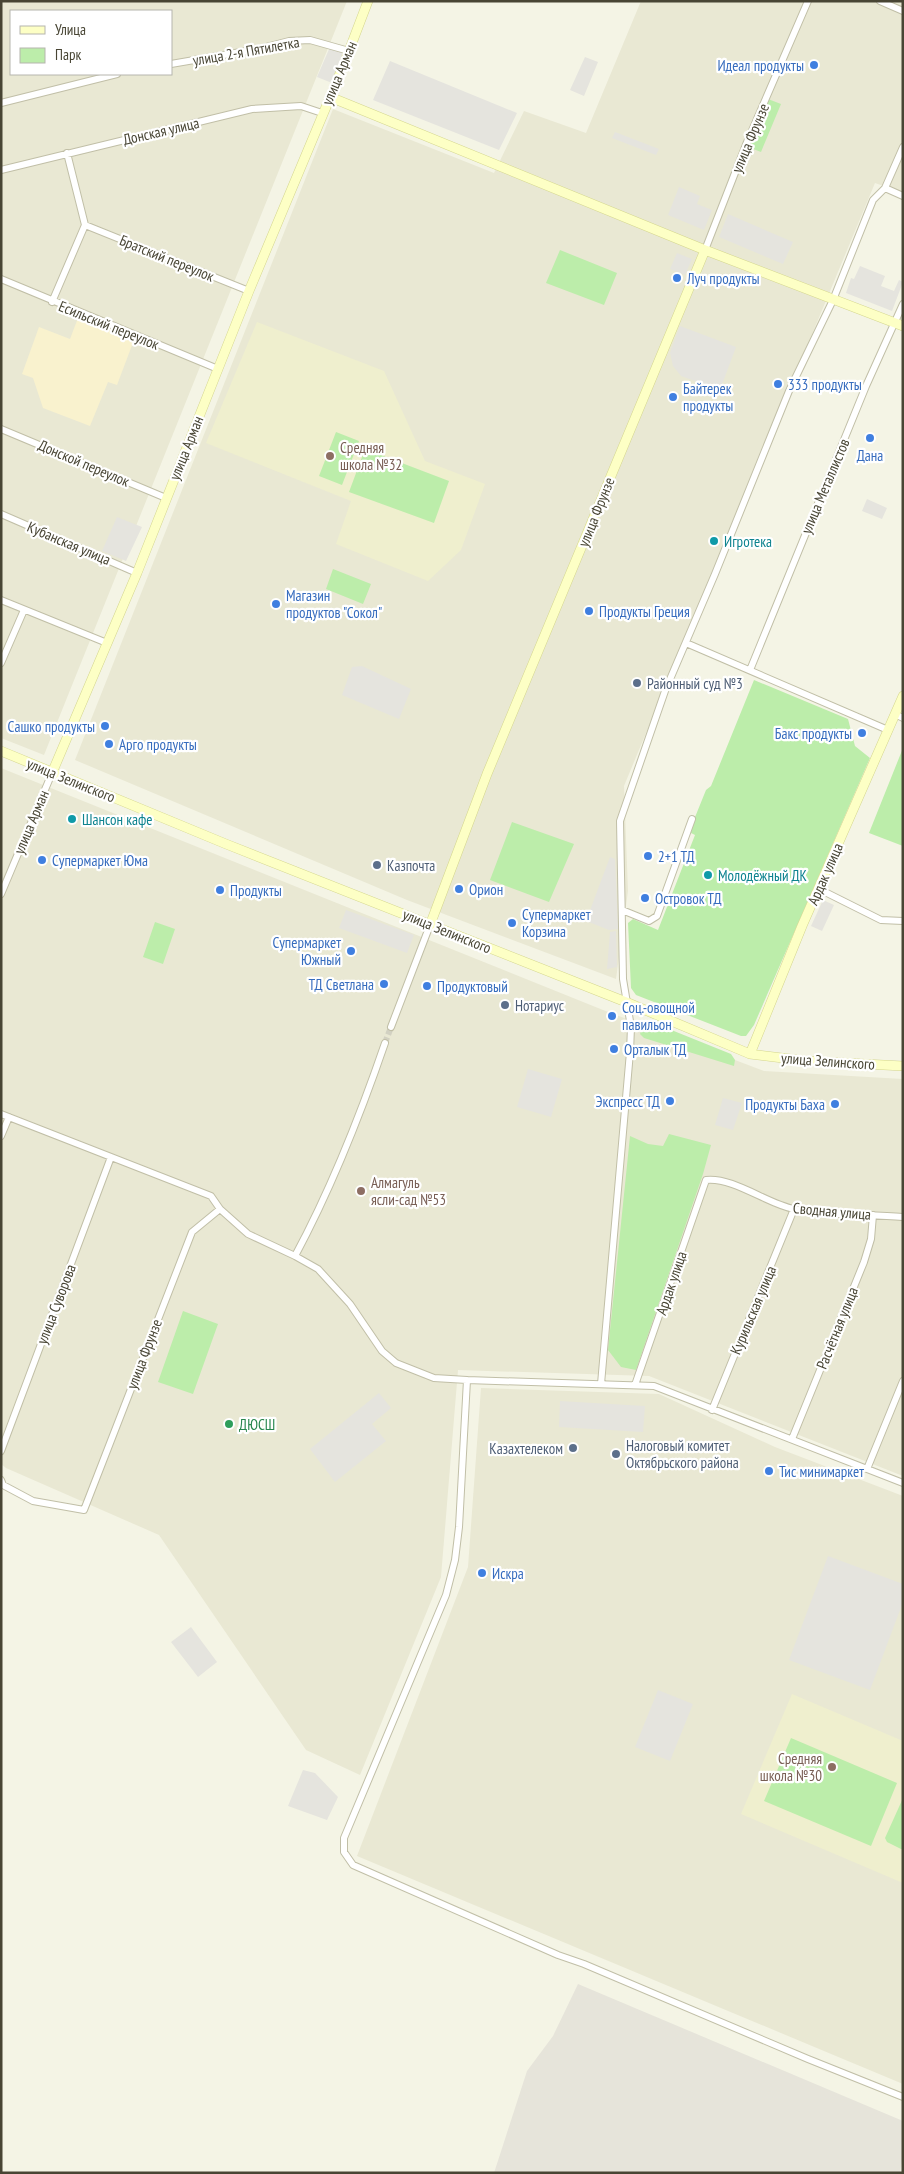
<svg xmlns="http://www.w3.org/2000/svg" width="904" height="2174" font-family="'PT Sans Narrow',sans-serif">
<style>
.residential{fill:#e9e8d3;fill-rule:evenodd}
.commercial{fill:#f9f2ce}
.industrial{fill:#e6e4da}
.education{fill:#efefce}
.green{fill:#bcedaa}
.parking{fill:#e5e4de}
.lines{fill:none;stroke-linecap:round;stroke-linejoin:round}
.street-tunnel{stroke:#d2d1c2;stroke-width:6;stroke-dasharray:6 3;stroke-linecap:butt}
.street-casing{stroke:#c1bfa7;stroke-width:8}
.secondary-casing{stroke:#d4d68e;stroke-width:10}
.street{stroke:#fff;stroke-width:6}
.secondary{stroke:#fdffc5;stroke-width:9}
.shop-dot{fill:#3f7fe0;stroke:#fff;stroke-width:2}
.education-dot{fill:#8d6e63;stroke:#fff;stroke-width:2}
.culture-dot{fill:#0f9aa8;stroke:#fff;stroke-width:2}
.service-dot{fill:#5c6f8a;stroke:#fff;stroke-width:2}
.leisure-dot{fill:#2e9e5b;stroke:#fff;stroke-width:2}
.labels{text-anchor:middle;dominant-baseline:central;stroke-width:4.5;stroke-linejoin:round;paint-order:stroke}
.street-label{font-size:15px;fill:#484534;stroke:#fff}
.shop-label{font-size:15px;fill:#366cbe;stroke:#fff;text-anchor:start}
.education-label{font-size:15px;fill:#785e54;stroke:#fff;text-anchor:start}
.culture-label{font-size:15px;fill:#0d838f;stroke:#fff;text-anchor:start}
.service-label{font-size:15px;fill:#4e5e75;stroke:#fff;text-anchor:start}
.leisure-label{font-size:15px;fill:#27864d;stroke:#fff;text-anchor:start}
</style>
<rect width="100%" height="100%" fill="#f4f4e5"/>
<path class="residential" d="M 1,1 L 347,1 L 44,755 L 1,738 ZM 11,11 L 171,11 L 171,74 L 11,74 Z
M 641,1 L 903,1 L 903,193 L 875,183 L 624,786 L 628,891 L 616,979 L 407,900 L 75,760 L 333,109 L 494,173 L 524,111 L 586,133 Z
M 1,768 L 603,1010 L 764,1071 L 903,1079 L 903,1476 L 649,1376 L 458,1370 L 441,1577 L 360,1775 L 306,1750 L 159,1535 L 6,1468 L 1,1464 Z
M 481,1388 L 659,1394 L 775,1447 L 903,1496 L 903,2084 L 357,1856 L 468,1567 Z"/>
<path class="commercial" d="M 78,318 L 134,340 L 117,385 L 108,382 L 90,426 L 43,408 L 33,378 L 22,374 L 39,327 L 70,339 Z"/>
<path class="industrial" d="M 578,1984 L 903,2121 L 903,2155 L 900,2173 L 494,2173 L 527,2071 L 553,2036 Z"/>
<path class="education" d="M 257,322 L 384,371 L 425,461 L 485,484 L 461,550 L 428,581 L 336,544 L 351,501 L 206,443 Z
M 792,1694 L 903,1741 L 903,1883 L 741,1814 Z"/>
<path class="green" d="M 768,99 L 781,104 L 761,152 L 748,147 Z
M 560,250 L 617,273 L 604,305 L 546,283 Z
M 336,432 L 359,441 L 342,485 L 319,476 Z
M 365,449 L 449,481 L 434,523 L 349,492 Z
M 333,569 L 371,584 L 363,604 L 326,589 Z
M 754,680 L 848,719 L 855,746 L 870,758 L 754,1025 L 746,1036 L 741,1036 L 636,995 L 631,988 L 628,923 L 633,919 L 658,930 L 695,835 L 689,832 L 706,790 L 711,786 Z
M 903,748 L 903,846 L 869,833 Z
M 512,822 L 574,844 L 549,902 L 490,880 Z
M 155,922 L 175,929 L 163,964 L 143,957 Z
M 654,1023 L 731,1054 L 735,1060 L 734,1066 L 644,1038 L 640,1034 L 642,1029 Z
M 669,1134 L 711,1145 L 703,1174 L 636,1370 L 621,1367 L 608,1350 L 630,1136 L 648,1144 L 663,1146 Z
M 183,1311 L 218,1324 L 193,1394 L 158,1382 Z
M 791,1738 L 897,1783 L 871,1846 L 764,1801 Z
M 903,1798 L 903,1849 L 901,1849 L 887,1842 L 885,1838 Z"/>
<path class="parking" d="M 330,47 L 345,54 L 332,83 L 317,77 Z
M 585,57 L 598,62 L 584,96 L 570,90 Z
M 390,61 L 517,113 L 499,150 L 373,100 Z
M 615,132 L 659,149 L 656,155 L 612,138 Z
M 679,187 L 700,196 L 697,204 L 712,210 L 704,230 L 668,215 Z
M 728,214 L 793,242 L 783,264 L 719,237 Z
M 677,253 L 692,259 L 685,275 L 670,269 Z
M 860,266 L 885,276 L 881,286 L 894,291 L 899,280 L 903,282 L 892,311 L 846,293 L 851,278 L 854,279 Z
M 680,326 L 736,347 L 720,390 L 681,376 L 673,366 L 670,353 Z
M 867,499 L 887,508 L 882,519 L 862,511 Z
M 117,517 L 142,527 L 126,561 L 102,551 Z
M 362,666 L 411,689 L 399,719 L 342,695 L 352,667 Z
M 610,857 L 615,859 L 618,929 L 609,930 L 586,921 Z
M 823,900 L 834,905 L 822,931 L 811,926 Z
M 346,910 L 414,935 L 407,953 L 339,928 Z
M 616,931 L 617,967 L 607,969 L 610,932 Z
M 528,1069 L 562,1079 L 551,1117 L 517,1107 Z
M 723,1098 L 742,1103 L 733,1130 L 715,1125 Z
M 379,1393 L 391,1408 L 372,1424 L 386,1441 L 335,1482 L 310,1449 Z
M 560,1401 L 645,1406 L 643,1432 L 559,1427 Z
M 828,1556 L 903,1584 L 903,1602 L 870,1690 L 789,1660 Z
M 191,1627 L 217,1662 L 198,1677 L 171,1642 Z
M 658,1690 L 693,1704 L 670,1761 L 635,1747 Z
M 303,1770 L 315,1773 L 338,1797 L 327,1820 L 288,1806 Z"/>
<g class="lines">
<path class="street-tunnel" d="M 385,1043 L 391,1027"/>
<g class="street-casing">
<path id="street" d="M 880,1 L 903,11
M 171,64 L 258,49 L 289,41 L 310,40 L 349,51
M 1,103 L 117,74
M 67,153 L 85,225
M 1,170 L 252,109 L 301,106 L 322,113
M 885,188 L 903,196
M 705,250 L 747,142 L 808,1
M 1,279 L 218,369
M 52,302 L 85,225 L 249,291
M 1,429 L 166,498
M 1,514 L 137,573
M 1,600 L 107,643
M 686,643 L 888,730
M 1,663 L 24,610
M 750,670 L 866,386 L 903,304
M 895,714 L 903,718
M 819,889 L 881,920 L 903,921
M 1,894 L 52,773
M 622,910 L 649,921 L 657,916 L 692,819
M 391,1027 L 430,925
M 1,1114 L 211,1196 L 220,1209 L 248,1234 L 295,1256 L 318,1269 L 350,1304 L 382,1351 L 396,1363 L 434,1378 L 467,1380
M 1,1136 L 9,1117
M 295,1256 C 331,1189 360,1116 385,1043
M 601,1384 L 630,1052 L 631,1027 L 623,979 L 620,821 L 665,691 L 715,574 L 789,391 L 833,300 L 873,200 L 885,188 L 903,147
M 635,1385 L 706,1180 C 734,1177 767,1204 794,1209 C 829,1216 867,1214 903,1217
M 712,1410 L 794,1209
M 792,1439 L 864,1262 L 871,1239 L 873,1215
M 1,1451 L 111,1157
M 867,1469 L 903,1381
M 1,1480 L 3,1485 L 33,1501 L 84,1510 L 192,1232 L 220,1209
M 903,1483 L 654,1386 L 467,1380 L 459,1527 L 455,1560 L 446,1595 L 344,1838 L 344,1852 L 353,1865 L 558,1955 L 584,1964 L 808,2059 L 903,2097"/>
</g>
<g class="secondary-casing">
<path id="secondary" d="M 330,97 L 705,250 L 903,326
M 1,751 L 226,844 L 626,1002 L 750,1054 L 807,1061 L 903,1066
M 52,773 L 137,573 L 249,291 L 344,64 L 368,1
M 430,925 L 487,774 L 705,250
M 750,1054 L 802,926 L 903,696"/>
</g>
<use href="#street" class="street"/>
<use href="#secondary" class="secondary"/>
</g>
<g class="shop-dot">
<circle cx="814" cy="65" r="5"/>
<circle cx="677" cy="278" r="5"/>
<circle cx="778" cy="384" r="5"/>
<circle cx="673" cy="397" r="5"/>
<circle cx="870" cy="438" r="5"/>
<circle cx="276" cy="604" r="5"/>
<circle cx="589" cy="611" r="5"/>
<circle cx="105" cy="726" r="5"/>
<circle cx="862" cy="733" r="5"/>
<circle cx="109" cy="744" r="5"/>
<circle cx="648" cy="856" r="5"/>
<circle cx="42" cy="860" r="5"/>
<circle cx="459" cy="889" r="5"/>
<circle cx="220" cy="890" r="5"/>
<circle cx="645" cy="898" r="5"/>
<circle cx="512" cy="923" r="5"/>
<circle cx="351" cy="951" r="5"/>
<circle cx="384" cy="984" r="5"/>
<circle cx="427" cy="986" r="5"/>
<circle cx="612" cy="1016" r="5"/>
<circle cx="614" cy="1049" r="5"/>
<circle cx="670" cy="1101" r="5"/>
<circle cx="835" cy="1104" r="5"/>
<circle cx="769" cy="1471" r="5"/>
<circle cx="482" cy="1573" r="5"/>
</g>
<g class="education-dot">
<circle cx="330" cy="456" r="5"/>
<circle cx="361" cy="1191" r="5"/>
<circle cx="832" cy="1767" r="5"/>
</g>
<g class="culture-dot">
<circle cx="714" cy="541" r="5"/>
<circle cx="72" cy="819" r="5"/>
<circle cx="708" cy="875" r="5"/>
</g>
<g class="service-dot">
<circle cx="637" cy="683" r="5"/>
<circle cx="377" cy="865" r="5"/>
<circle cx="505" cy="1005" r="5"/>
<circle cx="573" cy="1448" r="5"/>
<circle cx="616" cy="1454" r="5"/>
</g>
<circle class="leisure-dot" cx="229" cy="1424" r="5"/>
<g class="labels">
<g class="street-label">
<text transform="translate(246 51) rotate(-10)">улица 2-я Пятилетка</text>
<text transform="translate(339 73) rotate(-67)">улица Арман</text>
<text transform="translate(161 131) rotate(-13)">Донская улица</text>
<text transform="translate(750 138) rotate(-67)">улица Фрунзе</text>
<text transform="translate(167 258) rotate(22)">Братский переулок</text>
<text transform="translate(109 325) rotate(22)">Есильский переулок</text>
<text transform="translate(186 448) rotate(-68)">улица Арман</text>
<text transform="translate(84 463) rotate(23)">Донской переулок</text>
<text transform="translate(825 486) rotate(-67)">улица Металлистов</text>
<text transform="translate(596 512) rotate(-68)">улица Фрунзе</text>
<text transform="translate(69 543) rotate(23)">Кубанская улица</text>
<text transform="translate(71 780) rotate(22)">улица Зелинского</text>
<text transform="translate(31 822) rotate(-67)">улица Арман</text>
<text transform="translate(825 874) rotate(-66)">Ардак улица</text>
<text transform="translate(447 931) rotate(22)">улица Зелинского</text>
<text transform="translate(828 1061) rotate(4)">улица Зелинского</text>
<text transform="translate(832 1211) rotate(5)">Сводная улица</text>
<text transform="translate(671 1283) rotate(-71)">Ардак улица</text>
<text transform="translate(56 1304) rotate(-69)">улица Суворова</text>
<text transform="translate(753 1310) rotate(-67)">Курильская улица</text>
<text transform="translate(837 1328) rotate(-68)">Расчётная улица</text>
<text transform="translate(144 1354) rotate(-69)">улица Фрунзе</text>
</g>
<g class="shop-label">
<text x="804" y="65" text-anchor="end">Идеал продукты</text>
<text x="687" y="278">Луч продукты</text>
<text x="788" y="384">333 продукты</text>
<text x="683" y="388">Байтерек<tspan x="683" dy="17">продукты</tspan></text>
<text x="870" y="455" text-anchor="middle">Дана</text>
<text x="286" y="595">Магазин<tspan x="286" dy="17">продуктов "Сокол"</tspan></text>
<text x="599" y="611">Продукты Греция</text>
<text x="95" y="726" text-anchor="end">Сашко продукты</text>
<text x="852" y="733" text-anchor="end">Бакс продукты</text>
<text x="119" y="744">Арго продукты</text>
<text x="658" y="856">2+1 ТД</text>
<text x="52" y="860">Супермаркет Юма</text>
<text x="469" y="889">Орион</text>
<text x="230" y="890">Продукты</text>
<text x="655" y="898">Островок ТД</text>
<text x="522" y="914">Супермаркет<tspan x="522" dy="17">Корзина</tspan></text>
<text x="341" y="942" text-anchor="end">Супермаркет<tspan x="341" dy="17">Южный</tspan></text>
<text x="374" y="984" text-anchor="end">ТД Светлана</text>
<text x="437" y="986">Продуктовый</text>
<text x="622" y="1007">Соц.-овощной<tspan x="622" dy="17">павильон</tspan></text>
<text x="624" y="1049">Орталык ТД</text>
<text x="660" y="1101" text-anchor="end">Экспресс ТД</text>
<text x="825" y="1104" text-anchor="end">Продукты Баха</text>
<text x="779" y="1471">Тис минимаркет</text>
<text x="492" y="1573">Искра</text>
</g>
<g class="education-label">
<text x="340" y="447">Средняя<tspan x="340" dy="17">школа №32</tspan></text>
<text x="371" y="1182">Алмагуль<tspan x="371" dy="17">ясли-сад №53</tspan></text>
<text x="822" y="1758" text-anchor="end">Средняя<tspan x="822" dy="17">школа №30</tspan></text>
</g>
<g class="culture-label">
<text x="724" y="541">Игротека</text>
<text x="82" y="819">Шансон кафе</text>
<text x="718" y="875">Молодёжный ДК</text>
</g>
<g class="service-label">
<text x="647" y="683">Районный суд №3</text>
<text x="387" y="865">Казпочта</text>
<text x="515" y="1005">Нотариус</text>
<text x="626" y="1445">Налоговый комитет<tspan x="626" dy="17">Октябрьского района</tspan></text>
<text x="563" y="1448" text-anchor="end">Казахтелеком</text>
</g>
<g class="leisure-label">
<text x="239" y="1424">ДЮСШ</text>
</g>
</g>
<rect width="904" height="2174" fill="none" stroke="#484534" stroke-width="5"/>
<rect x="10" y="10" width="162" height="65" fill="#ffffff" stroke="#b6b5ae"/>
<rect x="20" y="26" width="25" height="8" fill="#fdffc5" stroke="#b6b5ae"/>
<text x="55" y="35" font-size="15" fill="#484534">Улица</text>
<rect x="20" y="48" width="25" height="15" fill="#bcedaa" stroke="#b6b5ae"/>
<text x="55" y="60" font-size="15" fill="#484534">Парк</text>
</svg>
